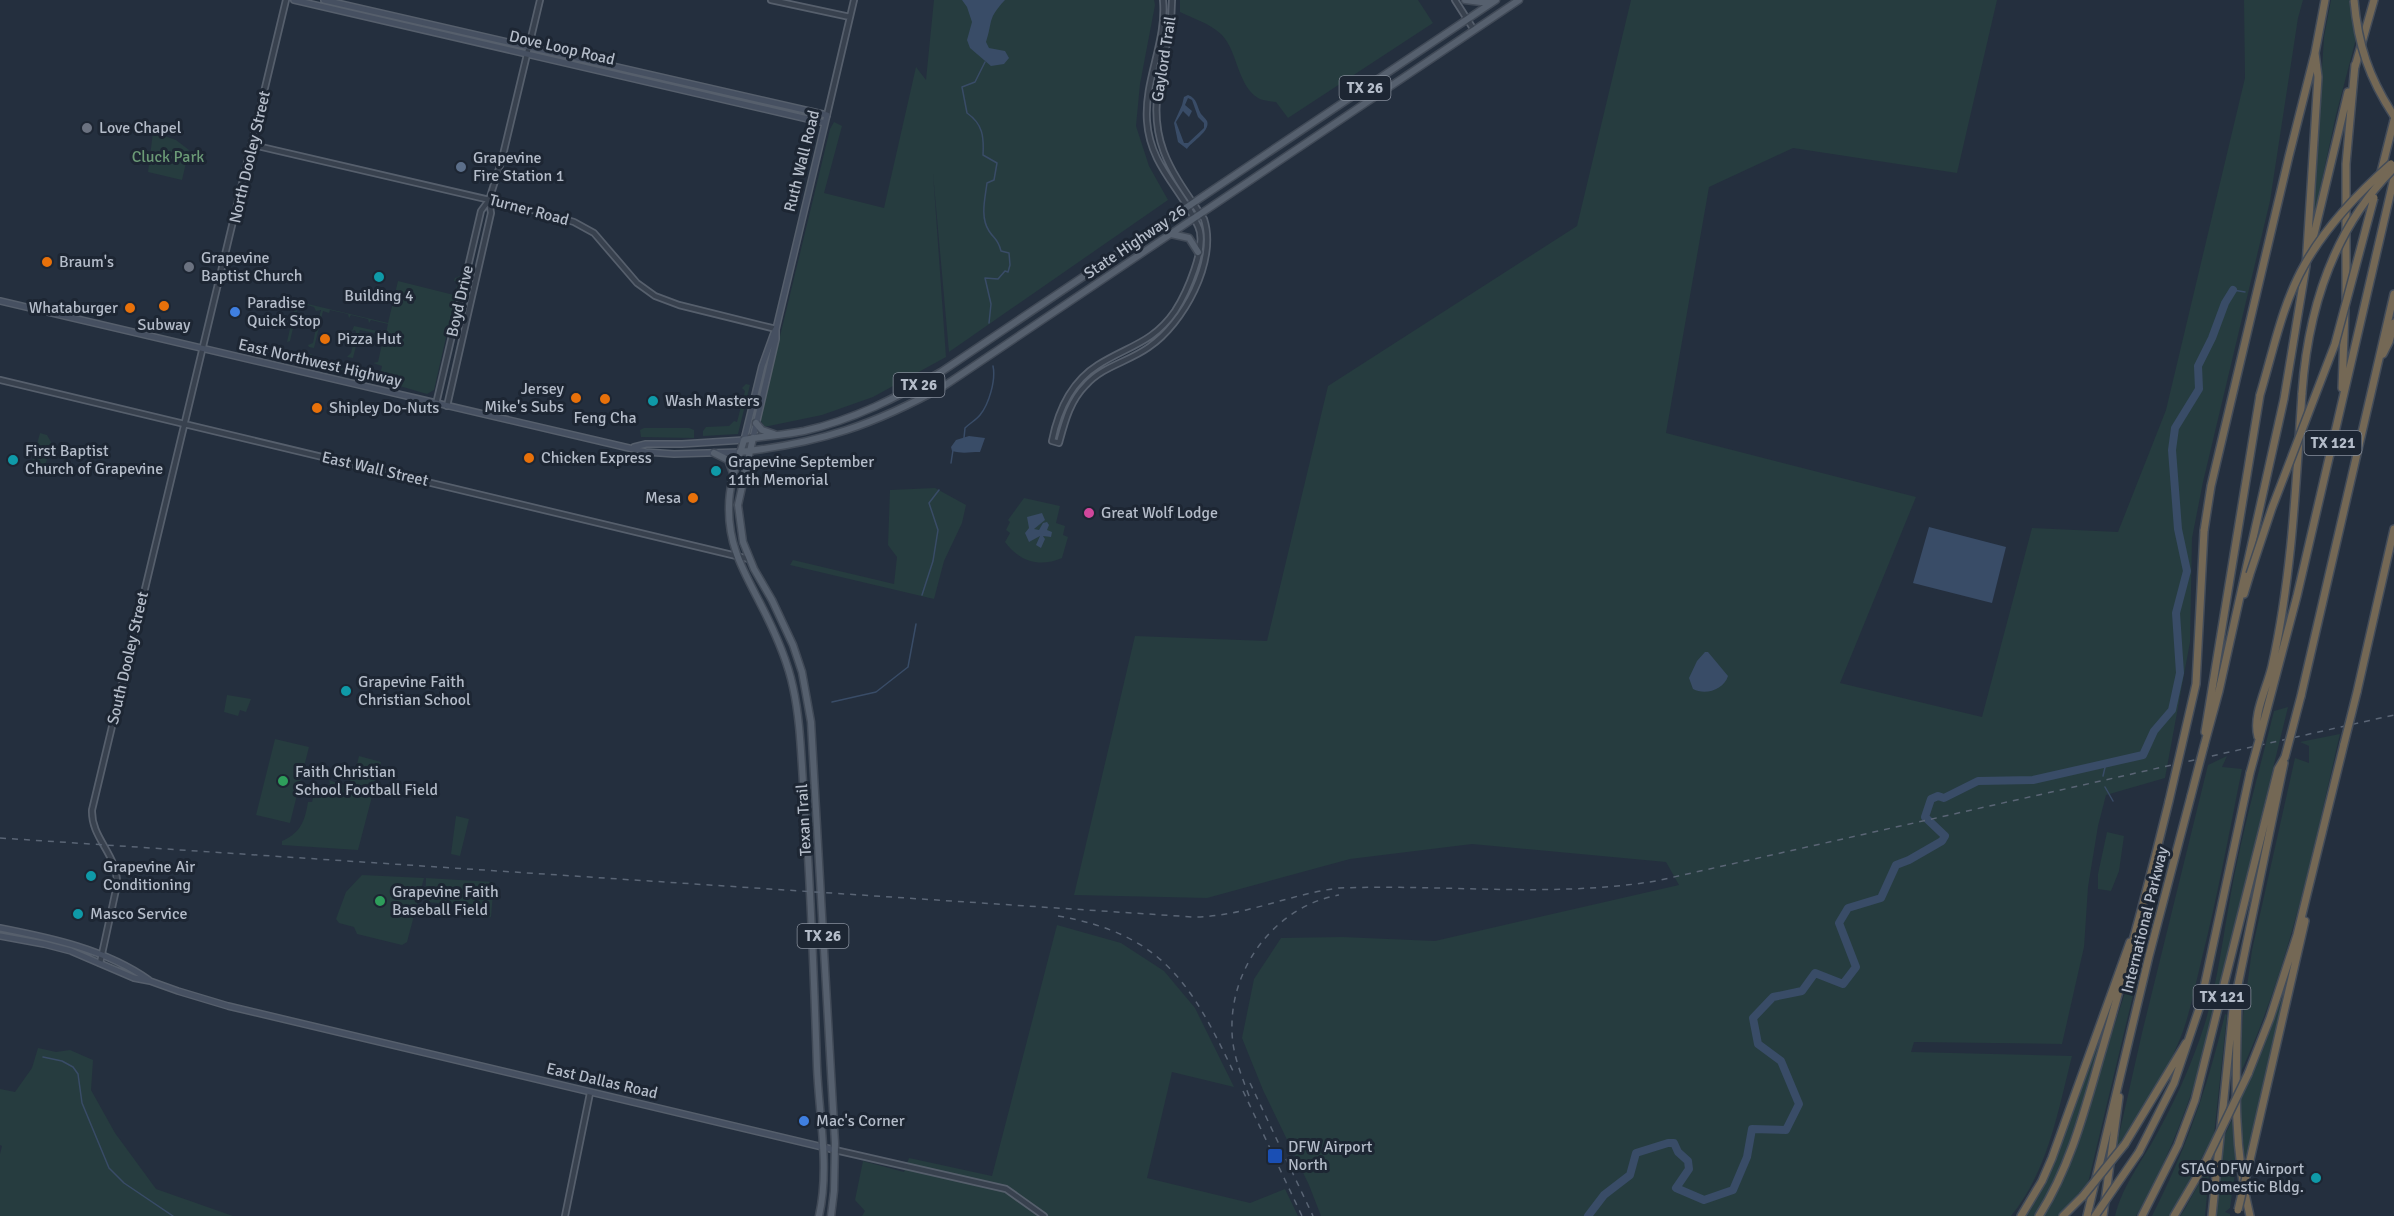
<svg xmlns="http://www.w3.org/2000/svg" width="2394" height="1216" font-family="Signika,sans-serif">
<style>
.green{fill:#263c3f}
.water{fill:#394c67;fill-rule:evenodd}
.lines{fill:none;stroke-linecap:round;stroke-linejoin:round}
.stream{stroke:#394c67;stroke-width:1.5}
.river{stroke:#394c67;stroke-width:8}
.tertiary-casing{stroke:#565f6c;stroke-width:8}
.secondary-casing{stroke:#565f6c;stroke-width:8}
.primary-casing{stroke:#414a57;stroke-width:9}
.motorway-casing{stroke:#434c59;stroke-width:10}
.tertiary{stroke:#38414e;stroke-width:4.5}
.secondary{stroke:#465061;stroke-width:5}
.primary{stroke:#56606e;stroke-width:6}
.motorway{stroke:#746855;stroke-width:7}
.rail{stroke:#5a6575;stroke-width:1.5;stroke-dasharray:6 6;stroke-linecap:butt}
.motorway-bridge-casing{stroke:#434c59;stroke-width:10;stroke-linecap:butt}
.motorway-bridge{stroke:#746855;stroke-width:7}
.worship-dot{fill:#6b7280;stroke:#1d2633;stroke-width:2}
.service-dot{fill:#5c6f8a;stroke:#1d2633;stroke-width:2}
.food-dot{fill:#e8710a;stroke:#1d2633;stroke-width:2}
.culture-dot{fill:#0f9aa8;stroke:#1d2633;stroke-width:2}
.shop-dot{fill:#3f7fe0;stroke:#1d2633;stroke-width:2}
.hotel-dot{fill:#d1479c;stroke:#1d2633;stroke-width:2}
.leisure-dot{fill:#2e9e5b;stroke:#1d2633;stroke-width:2}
.transit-dot{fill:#1a4fb4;stroke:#1d2633;stroke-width:2}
.labels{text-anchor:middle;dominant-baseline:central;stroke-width:6;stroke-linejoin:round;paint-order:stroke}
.shield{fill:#1d2633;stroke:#878f9c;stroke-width:1.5}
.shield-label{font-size:15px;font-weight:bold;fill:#b4bcc9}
.street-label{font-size:16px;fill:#b4bcc9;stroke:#1d2633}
.poi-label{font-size:16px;fill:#b4bcc9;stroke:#1d2633;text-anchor:start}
.park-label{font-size:16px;fill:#6b9a76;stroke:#1d2633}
</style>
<rect width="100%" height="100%" fill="#242f3e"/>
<path class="green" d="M 934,0 L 1154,0 L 1155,5 L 1140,84 L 1136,126 L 1149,166 L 1168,200 L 949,352 L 933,173 L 946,357 L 873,397 L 822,415 L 764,427 L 760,419 L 830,129 L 834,122 L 842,126 L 824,193 L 884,208 L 916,67 L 926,80 Z
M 1180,0 L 1418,0 L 1433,23 L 1288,118 L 1276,102 C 1271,101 1263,101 1258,98 C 1237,85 1238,51 1221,34 C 1209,23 1194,19 1180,12 Z
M 1631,0 L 1997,0 L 1957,173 L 1793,148 L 1709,187 L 1666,433 L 1916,497 L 1840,683 L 1982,717 L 2032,528 L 2118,532 L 2166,410 L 2245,78 L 2244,0 L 2303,0 L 2298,18 L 2270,201 L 2203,482 L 2192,538 L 2190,642 L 2165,778 L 2106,795 L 2098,826 L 2088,887 L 2084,947 L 2062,1044 L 1914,1042 L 1911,1052 L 2072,1056 C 2058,1111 2048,1171 2011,1216 L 1321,1216 L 1309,1185 L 1263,1090 L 1242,1038 L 1254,979 L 1281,938 L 1342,937 L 1435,941 L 1679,885 L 1666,862 L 1472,844 L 1350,859 L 1207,898 L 1074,895 L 1135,636 L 1267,641 L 1328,386 L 1577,226 Z
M 2331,0 L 2351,0 L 2356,39 L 2336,115 L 2312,226 L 2324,37 Z
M 153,132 L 176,140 L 189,150 L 182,180 L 148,172 Z
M 460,276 L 434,390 L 427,394 L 379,380 L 382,366 L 373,363 L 378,362 L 384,335 L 360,330 L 353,358 L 347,357 L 351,353 L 356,332 L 355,330 L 352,331 L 354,326 L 386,333 L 388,324 L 371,320 L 369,323 L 368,319 L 351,315 L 349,318 L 348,314 L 330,310 L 329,313 L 323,311 L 314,348 L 309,347 L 308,345 L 313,343 L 317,323 L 313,322 L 318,321 L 321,310 L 316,311 L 314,307 L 304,304 L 305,309 L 298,308 L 297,311 L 290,341 L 287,342 L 296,302 L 274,296 L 388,323 L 398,281 L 454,295 L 458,282 L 454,281 L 455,278 Z
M 299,352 L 300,356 L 308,358 L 310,354 L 313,355 L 312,359 L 348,368 L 349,363 L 352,364 L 351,369 L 370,373 L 372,369 L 372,378 L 335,370 L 335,366 L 334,370 L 301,362 L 298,356 Z
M 746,384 L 750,385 L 738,434 L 703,436 L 703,431 L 706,427 L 729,426 L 734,421 L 737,422 L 745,391 L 742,388 Z
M 644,428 L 689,428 L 694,430 L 694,438 L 641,437 L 640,430 Z
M 40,433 L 47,435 L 51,442 L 44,471 L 26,467 L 28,462 L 32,462 Z
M 935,488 L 966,505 L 962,523 L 944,561 L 934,599 L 790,565 L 793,560 L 894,584 L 897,557 L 888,545 L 890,490 Z
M 1024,498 L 1060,506 L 1056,523 L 1065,526 L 1063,535 L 1068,537 L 1062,558 C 1039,568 1019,561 1005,542 L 1010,533 L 1006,530 L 1010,522 L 1008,520 Z
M 227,695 L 251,699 L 246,712 L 240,710 L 238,716 L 224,712 Z
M 2288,707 L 2199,1071 C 2182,1122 2163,1170 2136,1216 L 2115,1216 C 2123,1183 2145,1158 2160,1128 C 2178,1095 2194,1058 2205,1023 C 2218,980 2223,937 2231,893 C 2242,832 2259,772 2274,711 Z
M 2340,734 C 2313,850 2290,968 2239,1076 L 2243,1016 L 2252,950 L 2295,758 L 2309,763 L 2309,746 L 2300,742 Z
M 275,739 L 309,747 L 290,823 L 256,815 Z
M 359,756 L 381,762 L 358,850 L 282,845 L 282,841 C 301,833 305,820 308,802 L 312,802 L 313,798 L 321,798 L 322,784 L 325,787 L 330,784 L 329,780 L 349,787 L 351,777 L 354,777 Z
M 2227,756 L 2222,767 L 2242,769 C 2229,834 2217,899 2201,962 C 2194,990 2189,1020 2177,1046 C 2162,1083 2139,1116 2116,1148 L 2142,1033 L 2208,765 Z
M 456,816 L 469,819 L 460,856 L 451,854 Z
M 2107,832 L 2124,836 L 2119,871 L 2111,891 L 2098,889 L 2098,874 Z
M 362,875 L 424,878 L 407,942 L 402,945 L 357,934 L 354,927 L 339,923 L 336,919 L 346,892 Z
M 426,878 L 494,882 L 491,917 L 466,915 L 466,905 L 425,902 Z
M 2159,887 L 2088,1183 L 2058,1216 L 2042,1216 L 2065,1174 L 2075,1148 Z
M 1057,925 L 1121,943 L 1164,971 L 1195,1008 L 1234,1087 L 1172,1072 L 1147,1178 L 1250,1203 L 1285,1189 L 1298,1216 L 862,1216 L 865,1211 L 855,1200 L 863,1161 L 904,1172 L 909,1158 L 992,1176 Z
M 2290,977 L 2266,1080 L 2245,1159 L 2239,1104 Z
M 2225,1014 L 2227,1015 L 2214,1135 L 2170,1216 L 2152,1216 C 2187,1147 2207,1089 2225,1014 Z
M 2101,1031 L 2105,1032 C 2086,1095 2071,1160 2035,1216 L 2024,1216 L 2040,1191 Z
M 38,1048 L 56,1052 L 70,1050 L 93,1060 L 91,1090 L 115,1133 L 156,1189 L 233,1216 L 0,1216 L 0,1154 L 2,1146 L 0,1145 L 0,1089 L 15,1092 L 32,1068 Z
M 2232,1120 L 2236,1166 L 2230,1208 L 2225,1212 L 2230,1214 L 2230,1216 L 2215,1216 L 2223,1139 Z
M 2210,1164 L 2205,1216 L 2180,1216 L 2183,1212 Z"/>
<path class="water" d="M 962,0 L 1005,0 C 987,19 993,21 986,42 L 989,48 L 1005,51 L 1009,58 L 1004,64 L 991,66 L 970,48 L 967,40 L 972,22 L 967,7 Z
M 1188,95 C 1198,99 1196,105 1201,114 C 1202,115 1206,119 1207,121 C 1211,131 1191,142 1187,149 L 1178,142 L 1174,123 L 1182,105 L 1184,97 ZM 1188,98 L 1192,100 L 1198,117 L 1204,123 L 1204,128 L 1188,143 L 1184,143 L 1176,122 L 1183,111 L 1189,117 L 1192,111 L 1185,105 Z
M 969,436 L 985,438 L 980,452 C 969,452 963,454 952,451 L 951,447 L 956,440 Z
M 1042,513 L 1045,520 L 1034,529 L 1039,530 L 1043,523 L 1047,522 L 1049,525 L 1047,530 L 1052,532 L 1051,537 L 1043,536 L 1045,539 L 1041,548 L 1036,545 L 1040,536 L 1029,542 L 1025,533 L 1029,528 L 1027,517 Z
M 1929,527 L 2006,547 L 1992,603 L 1913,583 Z
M 1705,652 L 1708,652 L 1728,676 C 1724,689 1706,696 1693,689 L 1689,678 L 1697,661 Z"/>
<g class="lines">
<path class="stream" d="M 985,62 L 975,82 L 962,87 L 967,113 C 983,124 984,137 983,155 L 997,163 L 994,180 L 987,183 C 985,199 980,217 989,231 C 995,240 998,239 1001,251 L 1009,253 L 1010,265 L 1008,272 L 1005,271 L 998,279 L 985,278 L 991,304 L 989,323
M 2233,290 L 2245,292
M 964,438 L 965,428 C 970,423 976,420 980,415 C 989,404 996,380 993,366
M 951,463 L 953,450
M 922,595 L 933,561 L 938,530 L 929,503 L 939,490
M 832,702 L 876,692 L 908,667 L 916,624
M 2103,776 L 2106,763
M 2105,787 L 2113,801
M 43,1057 L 62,1061 L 73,1067 L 78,1074 L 82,1103 L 109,1168 L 124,1183 L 173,1216"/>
<path class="river" d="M 1588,1216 L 1604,1195 L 1630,1175 L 1636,1153 L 1668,1143 L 1674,1143 L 1678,1152 L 1688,1161 L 1689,1169 L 1676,1188 L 1704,1200 L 1733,1190 L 1747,1157 L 1752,1129 L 1786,1130 L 1799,1104 L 1781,1061 L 1758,1044 L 1753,1018 L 1773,997 L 1802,991 L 1815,973 L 1843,984 L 1856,967 L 1839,923 L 1848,908 L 1881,898 L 1896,865 L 1909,860 L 1942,841 L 1945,836 L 1925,817 L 1931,799 L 1938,796 L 1944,798 L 1978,781 L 2033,780 L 2143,755 L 2154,731 L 2172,710 L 2180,673 L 2176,613 L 2187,571 L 2178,529 L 2172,450 L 2175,428 L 2199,389 L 2198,366 L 2212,338 L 2225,303 L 2233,290"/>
<g class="tertiary-casing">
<path id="tertiary" d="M 771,0 L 850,17
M 1163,0 C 1167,41 1144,80 1147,121 C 1150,166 1181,188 1198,226 C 1208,246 1186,294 1175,311 C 1153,343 1128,346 1098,365 C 1071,382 1058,411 1052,441 L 1059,443 C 1065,421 1070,401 1086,385 C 1103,366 1128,362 1149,347 C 1183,324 1218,261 1204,219 C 1172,172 1148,143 1159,82 C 1164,54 1172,29 1172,0
M 1455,0 L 1474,30
M 827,115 L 854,0
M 253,145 L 537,211 L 574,222 L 594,233 L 637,283 L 655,296 L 679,305 L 776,329
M 0,380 L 749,559
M 436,404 L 481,211 L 489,200 L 502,159 L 540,0
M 447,406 L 491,213 L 489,200
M 100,963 L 117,885 C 118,854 91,839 92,810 L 286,0
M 835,1150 L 1006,1189 L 1044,1216
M 565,1216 L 590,1093"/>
</g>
<g class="secondary-casing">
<path id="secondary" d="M 294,0 L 825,123
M 324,0 L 827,115 L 776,329 L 776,339 L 753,438
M 0,301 L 646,452 L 674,454 L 740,452
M 634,447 L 646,444 L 682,444 L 744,440 L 762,366 L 775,330
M 0,928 C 51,938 105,949 149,980
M 0,936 L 44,944 L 71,951 L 134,978 L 150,981 L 178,991 L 228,1006 L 835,1150"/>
</g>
<g class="primary-casing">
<path id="primary" d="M 1465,0 L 1481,2 L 1492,1
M 1171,234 L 1189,238 L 1198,252
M 756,423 L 762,430 L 774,434
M 753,438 L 738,505 L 743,542 L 754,569 L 772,600 L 793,645 L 802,672 L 811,722 L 835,1143 L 834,1191 L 831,1216
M 740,452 C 820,443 874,425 944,386 L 1519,0
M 714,453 L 728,460 L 733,473
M 819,1216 C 830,1167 819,1117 817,1067 C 814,976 811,886 804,796 C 801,760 801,723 793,687 C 787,658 774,630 760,603 C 743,570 728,545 729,506 C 729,483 738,461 744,440 C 764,436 784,435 804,431 C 853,420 898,397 941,372 L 1496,0"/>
</g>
<g class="motorway-casing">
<path id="motorway" d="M 2355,67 L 2374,0
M 2380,176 L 2394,120
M 2311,247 L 2348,92
M 2346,299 L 2346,164 L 2355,65
M 2383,354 L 2389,342 L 2394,323
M 2342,388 L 2345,310
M 2204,531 L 2211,486 L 2289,156 L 2315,53 L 2325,0
M 2244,594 L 2250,574
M 2357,692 L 2394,529
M 2301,696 L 2394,294
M 2205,732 L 2260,395
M 2258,737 C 2252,715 2267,688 2272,666 C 2292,576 2296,484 2302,393
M 2259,740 L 2297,596 L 2394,178
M 2204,746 L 2219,691 L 2284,399 L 2306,266 L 2318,77 L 2315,53
M 2238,1001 C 2236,1073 2232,1145 2250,1216
M 2248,1074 L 2270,1018 L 2297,935 L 2344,744
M 2125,1144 L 2186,1043
M 2139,1152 L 2174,1083 L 2200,1006 L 2250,773
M 2250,1160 L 2305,921
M 2021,1216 L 2042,1181 L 2052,1158 L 2130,942
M 2039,1216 C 2072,1164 2086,1105 2103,1047 C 2127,965 2149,883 2169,801
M 2063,1216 L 2083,1196
M 2087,1216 L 2149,956 L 2191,796
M 2103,1216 L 2119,1097
M 2142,1216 L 2178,1145 L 2195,1100 L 2278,769 L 2285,757
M 2174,1216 L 2205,1163
M 2212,1216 L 2233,1009 L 2284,763"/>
</g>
<use href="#tertiary" class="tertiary"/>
<use href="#secondary" class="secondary"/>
<use href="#primary" class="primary"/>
<use href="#motorway" class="motorway"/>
<path class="rail" d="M 0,838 L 1193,917 C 1244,917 1289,894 1339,888 C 1445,884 1551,898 1656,881 L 2394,715
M 1058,916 C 1162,934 1191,983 1234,1073
M 1250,1083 L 1313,1216
M 1243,1091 L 1302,1216
M 1249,1096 C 1241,1074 1232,1053 1232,1030 C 1230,967 1276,906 1339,895"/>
<g class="motorway-bridge-casing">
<path id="motorway-bridge" d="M 2354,0 C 2358,45 2369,78 2394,116
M 2302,393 C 2308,309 2333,229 2394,168
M 2260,395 C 2273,352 2282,304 2305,264 C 2327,225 2358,193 2391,164
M 2250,574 L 2272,508 L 2335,344 L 2374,198
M 2344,744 L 2357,692
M 2285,757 L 2301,696
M 2250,773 L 2259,740
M 2191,796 L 2204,746
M 2169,801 L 2196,684 L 2204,531
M 2205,1163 L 2248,1074
M 2083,1196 L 2125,1144
M 2238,1210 L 2250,1160
M 2095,1216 L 2139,1152"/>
</g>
<use href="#motorway-bridge" class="motorway-bridge"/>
</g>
<g class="worship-dot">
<circle cx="87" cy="128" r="6"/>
<circle cx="189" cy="267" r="6"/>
</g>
<circle class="service-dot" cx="461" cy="167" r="6"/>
<g class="food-dot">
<circle cx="47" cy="262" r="6"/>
<circle cx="164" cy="306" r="6"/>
<circle cx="130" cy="308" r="6"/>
<circle cx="325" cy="339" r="6"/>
<circle cx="576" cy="398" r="6"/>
<circle cx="605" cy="399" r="6"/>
<circle cx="317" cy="408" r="6"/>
<circle cx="529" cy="458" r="6"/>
<circle cx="693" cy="498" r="6"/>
</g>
<g class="culture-dot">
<circle cx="379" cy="277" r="6"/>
<circle cx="653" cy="401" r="6"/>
<circle cx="13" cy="460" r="6"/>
<circle cx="716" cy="471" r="6"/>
<circle cx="346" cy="691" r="6"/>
<circle cx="91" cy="876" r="6"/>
<circle cx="78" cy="914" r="6"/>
<circle cx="2316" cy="1178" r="6"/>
</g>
<g class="shop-dot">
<circle cx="235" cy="312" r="6"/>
<circle cx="804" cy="1121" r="6"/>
</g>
<circle class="hotel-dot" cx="1089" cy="513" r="6"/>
<g class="leisure-dot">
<circle cx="283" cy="781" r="6"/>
<circle cx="380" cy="901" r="6"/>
</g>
<rect class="transit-dot" x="1267" y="1148" width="16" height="16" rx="3"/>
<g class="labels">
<g class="shield">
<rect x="1339.5" y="76" width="51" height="24" rx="4.5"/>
<rect x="893.5" y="373" width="51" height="24" rx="4.5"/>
<rect x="2304.5" y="431" width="57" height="24" rx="4.5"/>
<rect x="797.5" y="924" width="51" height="24" rx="4.5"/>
<rect x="2193.5" y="985" width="57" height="24" rx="4.5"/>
</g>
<g class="shield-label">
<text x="1365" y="88">TX 26</text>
<text x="919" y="385">TX 26</text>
<text x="2333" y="443">TX 121</text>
<text x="823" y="936">TX 26</text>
<text x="2222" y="997">TX 121</text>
</g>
<g class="street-label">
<text transform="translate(562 48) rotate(13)">Dove Loop Road</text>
<text transform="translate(1164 59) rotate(-81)">Gaylord Trail</text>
<text transform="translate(250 157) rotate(-77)">North Dooley Street</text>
<text transform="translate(802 161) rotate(-76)">Ruth Wall Road</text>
<text transform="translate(529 210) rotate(15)">Turner Road</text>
<text transform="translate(1135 242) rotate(-34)">State Highway 26</text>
<text transform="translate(460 301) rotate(-77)">Boyd Drive</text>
<text transform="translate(320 363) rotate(13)">East Northwest Highway</text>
<text transform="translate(375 469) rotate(13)">East Wall Street</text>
<text transform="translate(128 658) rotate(-77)">South Dooley Street</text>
<text transform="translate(804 820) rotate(-93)">Texan Trail</text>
<text transform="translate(2145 920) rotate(-76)">International Parkway</text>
<text transform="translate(602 1081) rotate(13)">East Dallas Road</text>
</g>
<g class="poi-label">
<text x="99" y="128">Love Chapel</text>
<text x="473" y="158">Grapevine<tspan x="473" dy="18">Fire Station 1</tspan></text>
<text x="201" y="258">Grapevine<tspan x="201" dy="18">Baptist Church</tspan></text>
<text x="59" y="262">Braum's</text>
<text x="379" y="296" text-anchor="middle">Building 4</text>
<text x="247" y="303">Paradise<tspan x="247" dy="18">Quick Stop</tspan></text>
<text x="118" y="308" text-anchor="end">Whataburger</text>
<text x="164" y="325" text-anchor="middle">Subway</text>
<text x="337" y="339">Pizza Hut</text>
<text x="564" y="389" text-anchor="end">Jersey<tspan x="564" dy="18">Mike's Subs</tspan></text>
<text x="665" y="401">Wash Masters</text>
<text x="329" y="408">Shipley Do-Nuts</text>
<text x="605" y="418" text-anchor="middle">Feng Cha</text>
<text x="25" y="451">First Baptist<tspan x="25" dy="18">Church of Grapevine</tspan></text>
<text x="541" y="458">Chicken Express</text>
<text x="728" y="462">Grapevine September<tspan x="728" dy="18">11th Memorial</tspan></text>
<text x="681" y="498" text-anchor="end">Mesa</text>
<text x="1101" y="513">Great Wolf Lodge</text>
<text x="358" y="682">Grapevine Faith<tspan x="358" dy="18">Christian School</tspan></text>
<text x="295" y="772">Faith Christian<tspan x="295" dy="18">School Football Field</tspan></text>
<text x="103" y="867">Grapevine Air<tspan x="103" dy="18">Conditioning</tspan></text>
<text x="392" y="892">Grapevine Faith<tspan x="392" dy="18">Baseball Field</tspan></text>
<text x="90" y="914">Masco Service</text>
<text x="816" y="1121">Mac's Corner</text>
<text x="1288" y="1147">DFW Airport<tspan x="1288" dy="18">North</tspan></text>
<text x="2304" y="1169" text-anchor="end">STAG DFW Airport<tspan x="2304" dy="18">Domestic Bldg.</tspan></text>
</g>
<g class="park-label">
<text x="168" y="157">Cluck Park</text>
</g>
</g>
</svg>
